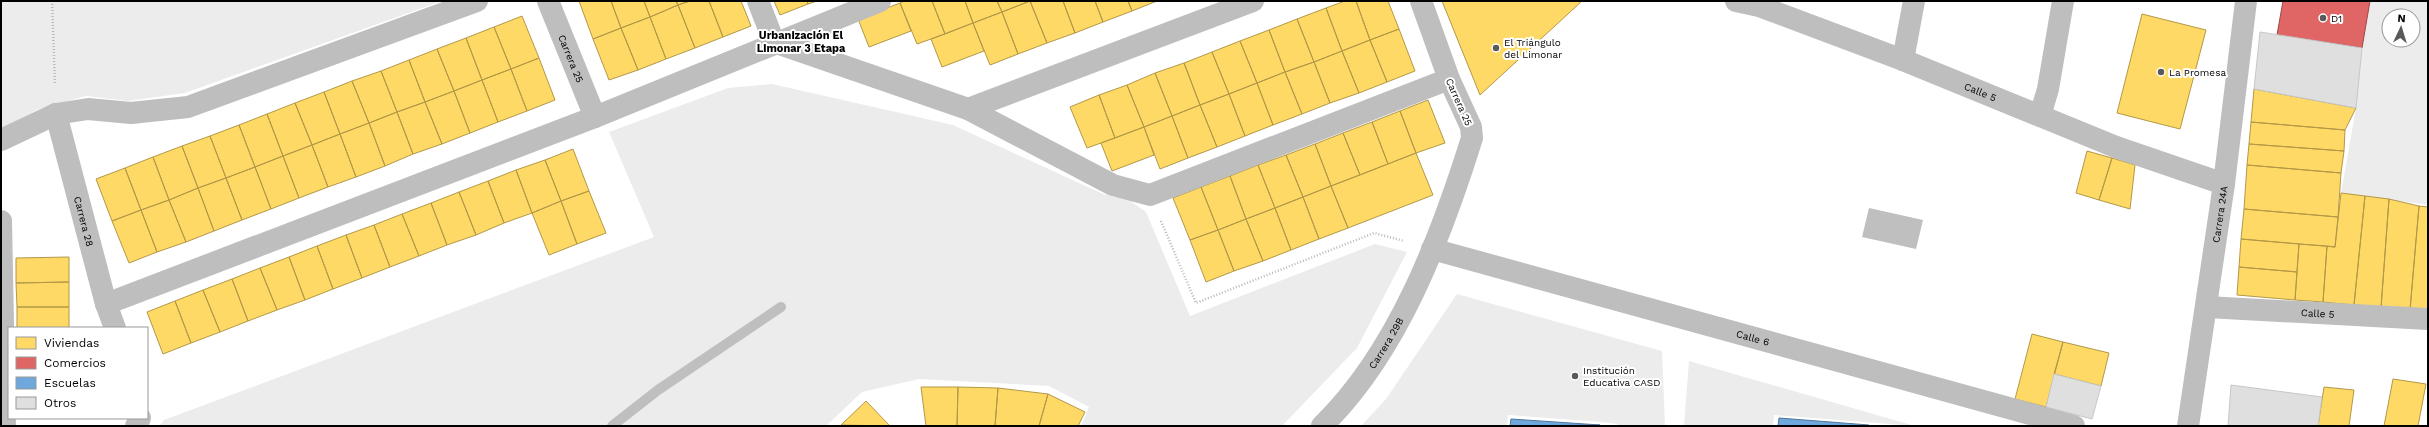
<svg xmlns="http://www.w3.org/2000/svg" width="2429" height="427" font-family="'Work Sans',sans-serif">
<style>
.green{fill:#ececec;fill-rule:evenodd}
.water{fill:#bfbfbf}
.homes{fill:#ffd966;stroke:#b29847}
.shops{fill:#e06666;stroke:#9d4747}
.schools{fill:#6fa8dc;stroke:#4e769a}
.lines{fill:none;stroke-linecap:round;stroke-linejoin:round}
.stream{stroke:#bfbfbf;stroke-width:10}
.building{fill:#dfdfdf;stroke:#c7c7c7}
.path{stroke:#b9b9b9;stroke-width:2.5;stroke-dasharray:1 2;stroke-linecap:butt}
.minor{stroke:#bebebe;stroke-width:22}
.poi-dot{fill:#595959;stroke:#fff;stroke-width:1.5}
.labels{text-anchor:middle;dominant-baseline:central;stroke-width:4;stroke-linejoin:round;paint-order:stroke}
.poi-label{font-size:10px;fill:#000;stroke:#fff;text-anchor:start}
.street-label{font-size:10px;fill:#000;stroke:#fff}
.neighbourhood-label{font-size:11px;font-weight:bold;fill:#000;stroke:#fff}
</style>
<rect width="100%" height="100%" fill="#fff"/>
<path class="green" d="M 1,1 L 442,1 L 185,93 L 128,101 L 86,96 L 39,109 L 1,129 Z
M 2370,1 L 2428,1 L 2428,205 L 2341,193 L 2356,108 L 2358,77 ZM 2389,16 L 2413,16 L 2413,40 L 2389,40 Z
M 772,84 L 953,125 L 1103,194 L 1129,200 L 1146,212 L 1190,316 L 1375,244 L 1407,252 L 1357,348 L 1282,426 L 1081,426 L 1089,407 L 1049,386 L 919,379 L 862,392 L 826,426 L 159,426 L 164,420 L 654,237 L 609,132 L 728,88 Z
M 1457,294 L 1662,351 L 1665,426 L 1617,426 L 1617,424 L 1602,422 L 1508,415 L 1507,426 L 1361,426 L 1386,399 Z
M 1689,361 L 1915,426 L 1774,415 L 1773,426 L 1684,425 Z"/>
<path class="water" d="M 1869,208 L 1923,220 L 1916,249 L 1862,237 Z"/>
<path class="homes" d="M 579,1 L 611,1 L 621,28 L 593,39 Z
M 611,1 L 644,1 L 650,17 L 621,28 Z
M 644,1 L 676,1 L 678,5 L 650,17 Z
M 676,1 L 690,1 L 678,5 Z
M 690,1 L 709,1 L 723,37 L 695,48 L 678,5 Z
M 709,1 L 741,1 L 751,26 L 723,37 Z
M 774,1 L 807,1 L 808,4 L 780,15 Z
M 807,1 L 817,1 L 808,4 Z
M 904,1 L 932,1 L 945,34 L 917,44 L 900,3 Z
M 932,1 L 965,1 L 973,23 L 945,34 Z
M 965,1 L 997,1 L 1002,12 L 973,23 Z
M 997,1 L 1030,1 L 1002,12 Z
M 1030,1 L 1047,43 L 1018,54 L 1002,12 Z
M 1030,1 L 1063,1 L 1075,33 L 1047,43 Z
M 1063,1 L 1095,1 L 1103,22 L 1075,33 Z
M 1095,1 L 1128,1 L 1132,11 L 1103,22 Z
M 1128,1 L 1157,1 L 1132,11 Z
M 1345,1 L 1356,1 L 1370,40 L 1342,51 L 1326,8 Z
M 1356,1 L 1388,1 L 1399,29 L 1370,40 Z
M 1442,1 L 1582,1 L 1480,95 Z
M 900,3 L 911,31 L 869,47 L 858,19 Z
M 678,5 L 695,48 L 666,59 L 650,17 Z
M 1326,8 L 1342,51 L 1314,62 L 1297,19 Z
M 1002,12 L 1018,54 L 990,65 L 973,23 Z
M 2142,14 L 2206,30 L 2180,129 L 2117,113 Z
M 522,16 L 539,58 L 511,69 L 494,27 Z
M 650,17 L 666,59 L 638,70 L 621,28 Z
M 1297,19 L 1314,62 L 1285,72 L 1269,30 Z
M 973,23 L 984,51 L 942,67 L 931,39 Z
M 494,27 L 511,69 L 482,80 L 466,38 Z
M 621,28 L 638,70 L 609,80 L 593,39 Z
M 1399,29 L 1415,71 L 1387,82 L 1370,40 Z
M 1269,30 L 1285,72 L 1257,83 L 1240,41 Z
M 466,38 L 482,80 L 454,91 L 437,49 Z
M 1370,40 L 1387,82 L 1359,93 L 1342,51 Z
M 1240,41 L 1257,83 L 1229,94 L 1212,52 Z
M 437,49 L 454,91 L 425,102 L 409,60 Z
M 1342,51 L 1359,93 L 1330,103 L 1314,62 Z
M 1212,52 L 1229,94 L 1200,105 L 1184,63 Z
M 539,58 L 555,100 L 527,111 L 511,69 Z
M 409,60 L 425,102 L 397,112 L 381,71 Z
M 1314,62 L 1330,103 L 1302,114 L 1285,72 Z
M 1184,63 L 1200,105 L 1172,116 L 1155,73 Z
M 511,69 L 527,111 L 498,122 L 482,80 Z
M 381,71 L 397,112 L 369,123 L 352,81 Z
M 1285,72 L 1302,114 L 1273,125 L 1257,83 Z
M 1155,73 L 1172,116 L 1144,127 L 1127,85 Z
M 482,80 L 498,122 L 470,133 L 454,91 Z
M 352,81 L 369,123 L 340,134 L 324,92 Z
M 1257,83 L 1273,125 L 1245,136 L 1229,94 Z
M 1127,85 L 1144,127 L 1115,138 L 1099,95 Z
M 2254,89 L 2356,108 L 2345,130 L 2251,122 Z
M 454,91 L 470,133 L 442,144 L 425,102 Z
M 324,92 L 340,134 L 312,145 L 295,103 Z
M 1229,94 L 1245,136 L 1217,147 L 1200,105 Z
M 1099,95 L 1115,138 L 1087,148 L 1070,107 Z
M 1428,100 L 1445,143 L 1416,153 L 1400,111 Z
M 425,102 L 442,144 L 413,154 L 397,112 Z
M 295,103 L 312,145 L 283,156 L 267,114 Z
M 1200,105 L 1217,147 L 1188,158 L 1172,116 Z
M 1400,111 L 1416,153 L 1388,164 L 1372,122 Z
M 397,112 L 413,154 L 385,166 L 369,123 Z
M 267,114 L 283,156 L 255,167 L 239,125 Z
M 1172,116 L 1188,158 L 1160,169 L 1144,127 Z
M 1372,122 L 1388,164 L 1360,175 L 1343,133 Z
M 2251,122 L 2345,130 L 2344,151 L 2249,144 Z
M 369,123 L 385,166 L 356,177 L 340,134 Z
M 239,125 L 255,167 L 226,178 L 210,136 Z
M 1144,127 L 1154,155 L 1112,171 L 1101,143 Z
M 1343,133 L 1360,175 L 1331,186 L 1315,144 Z
M 340,134 L 356,177 L 328,187 L 312,145 Z
M 210,136 L 226,178 L 198,188 L 182,146 Z
M 1315,144 L 1331,186 L 1303,197 L 1286,155 Z
M 2249,144 L 2344,151 L 2341,173 L 2247,165 Z
M 312,145 L 328,187 L 299,198 L 283,156 Z
M 182,146 L 198,188 L 169,200 L 153,157 Z
M 573,149 L 589,191 L 561,201 L 545,160 Z
M 2087,151 L 2112,158 L 2099,200 L 2076,193 Z
M 1416,153 L 1433,195 L 1348,228 L 1331,186 Z
M 1286,155 L 1303,197 L 1275,208 L 1258,165 Z
M 283,156 L 299,198 L 271,209 L 255,167 Z
M 153,157 L 169,200 L 141,210 L 125,168 Z
M 2112,158 L 2135,165 L 2130,209 L 2099,200 Z
M 545,160 L 561,201 L 532,213 L 516,170 Z
M 1258,165 L 1275,208 L 1246,219 L 1230,176 Z
M 2247,165 L 2341,173 L 2338,217 L 2244,209 Z
M 255,167 L 271,209 L 242,220 L 226,178 Z
M 125,168 L 141,210 L 112,221 L 96,179 Z
M 516,170 L 532,213 L 504,223 L 488,181 Z
M 1230,176 L 1246,219 L 1218,230 L 1201,187 Z
M 226,178 L 242,220 L 214,231 L 198,188 Z
M 488,181 L 504,223 L 476,235 L 459,192 Z
M 1331,186 L 1348,228 L 1319,239 L 1303,197 Z
M 1201,187 L 1218,230 L 1190,240 L 1173,198 Z
M 198,188 L 214,231 L 186,242 L 169,200 Z
M 589,191 L 606,233 L 577,244 L 561,201 Z
M 459,192 L 476,235 L 447,245 L 431,203 Z
M 2341,193 L 2365,196 L 2354,305 L 2323,302 L 2327,246 L 2335,247 Z
M 2365,196 L 2389,199 L 2381,308 L 2354,305 Z
M 1303,197 L 1319,239 L 1291,250 L 1275,208 Z
M 2389,199 L 2419,206 L 2410,310 L 2381,308 Z
M 169,200 L 186,242 L 157,252 L 141,210 Z
M 561,201 L 577,244 L 549,255 L 532,213 Z
M 431,203 L 447,245 L 419,256 L 402,214 Z
M 2419,206 L 2428,207 L 2428,311 L 2410,310 Z
M 1275,208 L 1291,250 L 1263,261 L 1246,219 Z
M 2244,209 L 2338,217 L 2335,247 L 2241,239 Z
M 141,210 L 157,252 L 129,263 L 112,221 Z
M 402,214 L 419,256 L 390,267 L 374,225 Z
M 1246,219 L 1263,261 L 1234,271 L 1218,230 Z
M 374,225 L 390,267 L 362,278 L 346,235 Z
M 1218,230 L 1234,271 L 1206,282 L 1190,240 Z
M 346,235 L 362,278 L 333,289 L 317,246 Z
M 2241,239 L 2299,244 L 2297,272 L 2239,267 Z
M 2299,244 L 2327,246 L 2323,302 L 2295,300 Z
M 317,246 L 333,289 L 305,300 L 289,257 Z
M 69,257 L 69,282 L 16,283 L 16,258 Z
M 289,257 L 305,300 L 277,310 L 260,268 Z
M 2239,267 L 2297,272 L 2295,300 L 2237,295 Z
M 260,268 L 277,310 L 248,321 L 232,279 Z
M 232,279 L 248,321 L 220,332 L 203,290 Z
M 69,282 L 69,307 L 17,307 L 16,283 Z
M 203,290 L 220,332 L 191,343 L 175,301 Z
M 175,301 L 191,343 L 163,354 L 147,312 Z
M 17,307 L 69,307 L 69,328 L 17,328 Z
M 2032,334 L 2063,342 L 2046,407 L 2015,399 Z
M 2063,342 L 2109,353 L 2101,386 L 2054,374 Z
M 2393,379 L 2426,384 L 2418,426 L 2384,426 Z
M 921,387 L 958,387 L 957,426 L 926,426 Z
M 958,387 L 998,388 L 995,426 L 957,426 Z
M 2324,387 L 2354,390 L 2349,426 L 2318,426 Z
M 998,388 L 1048,394 L 1039,426 L 995,426 Z
M 1048,394 L 1085,412 L 1078,426 L 1039,426 Z
M 866,401 L 890,426 L 841,425 Z"/>
<path class="shops" d="M 2283,1 L 2370,1 L 2362,48 L 2277,35 Z"/>
<path class="schools" d="M 1779,418 L 1869,425 L 1869,426 L 1778,426 Z
M 1511,419 L 1600,425 L 1510,426 Z"/>
<g class="lines">
<path class="stream" d="M 612,426 L 658,390 L 781,307"/>
</g>
<path class="building" d="M 2260,32 L 2362,48 L 2356,108 L 2254,89 Z
M 2054,374 L 2101,386 L 2092,419 L 2046,407 Z
M 2231,385 L 2322,397 L 2318,426 L 2228,426 Z"/>
<g class="lines">
<path class="path" d="M 52,1 L 55,84
M 1161,221 L 1196,303 L 1374,233 L 1404,241"/>
<g class="minor">
<path id="s1" d="M 548,1 L 595,117"/>
<path d="M 758,1 L 774,42 L 968,109 L 1113,185 L 1150,195 L 1449,79"/>
<path id="s2" d="M 1736,1 L 1759,6 L 1903,60 L 2116,147 L 2224,184"/>
<path d="M 1903,60 L 1914,1"/>
<path d="M 968,109 L 1253,1"/>
<path id="s3" d="M 56,114 L 106,304 L 115,328"/>
<path d="M 2040,116 L 2048,89 L 2063,1"/>
<path d="M 1,140 L 56,114 L 88,109 L 131,113 L 188,107 L 477,1"/>
<path d="M 1,221 L 5,426"/>
<path id="s4" d="M 1432,249 L 2074,426"/>
<path d="M 106,304 L 595,117 L 880,1"/>
<path id="s5" d="M 2207,307 L 2428,319"/>
<path d="M 136,426 L 140,418"/>
<path id="s6" d="M 1322,426 C 1398,352 1441,237 1472,138 L 1471,127 L 1449,79 L 1421,1"/>
<path id="s7" d="M 2188,426 L 2224,184 L 2246,1"/>
</g>
</g>
<g class="poi-dot">
<circle cx="2323" cy="18" r="4"/>
<circle cx="1496" cy="48" r="4"/>
<circle cx="2161" cy="72" r="4"/>
<circle cx="1575" cy="376" r="4"/>
</g>
<g class="labels">
<g class="poi-label">
<text x="2331" y="18">D1</text>
<text x="1504" y="42">El Triángulo<tspan x="1504" dy="12">del Limonar</tspan></text>
<text x="2169" y="72">La Promesa</text>
<text x="1583" y="370">Institución<tspan x="1583" dy="12">Educativa CASD</tspan></text>
</g>
<g class="street-label">
<text stroke="none"><textPath href="#s1" startOffset="62">Carrera 25</textPath></text>
<text stroke="none"><textPath href="#s2" startOffset="261">Calle 5</textPath></text>
<text transform="translate(1459 102) rotate(66)">Carrera 25</text>
<text stroke="none"><textPath href="#s7" startOffset="214">Carrera 24A</textPath></text>
<text stroke="none"><textPath href="#s3" startOffset="111">Carrera 28</textPath></text>
<text stroke="none"><textPath href="#s5" startOffset="111">Calle 5</textPath></text>
<text stroke="none"><textPath href="#s4" startOffset="333">Calle 6</textPath></text>
<text stroke="none"><textPath href="#s6" startOffset="105">Carrera 29B</textPath></text>
</g>
<g class="neighbourhood-label">
<text x="801" y="35">Urbanización El<tspan x="801" dy="13">Limonar 3 Etapa</tspan></text>
</g>
</g>
<rect width="2429" height="427" fill="none" stroke="#000000" stroke-width="4"/>
<rect x="8" y="327" width="140" height="92" fill="#ffffff" stroke="#999999"/>
<rect x="16" y="337" width="20" height="12" fill="#ffd966" stroke="#999999"/>
<text x="44" y="347" font-size="12" fill="#000000">Viviendas</text>
<rect x="16" y="357" width="20" height="12" fill="#e06666" stroke="#999999"/>
<text x="44" y="367" font-size="12" fill="#000000">Comercios</text>
<rect x="16" y="377" width="20" height="12" fill="#6fa8dc" stroke="#999999"/>
<text x="44" y="387" font-size="12" fill="#000000">Escuelas</text>
<rect x="16" y="397" width="20" height="12" fill="#dfdfdf" stroke="#999999"/>
<text x="44" y="407" font-size="12" fill="#000000">Otros</text>
<g transform="translate(2401 28) rotate(4)"><circle r="19" fill="#ffffff" stroke="#999999"/>
<path d="M0-3L7 15L0 10L-7 15Z" fill="#595959"/>
<text y="-6" font-size="11" font-weight="bold" text-anchor="middle" fill="#000000">N</text>
</g>
</svg>
